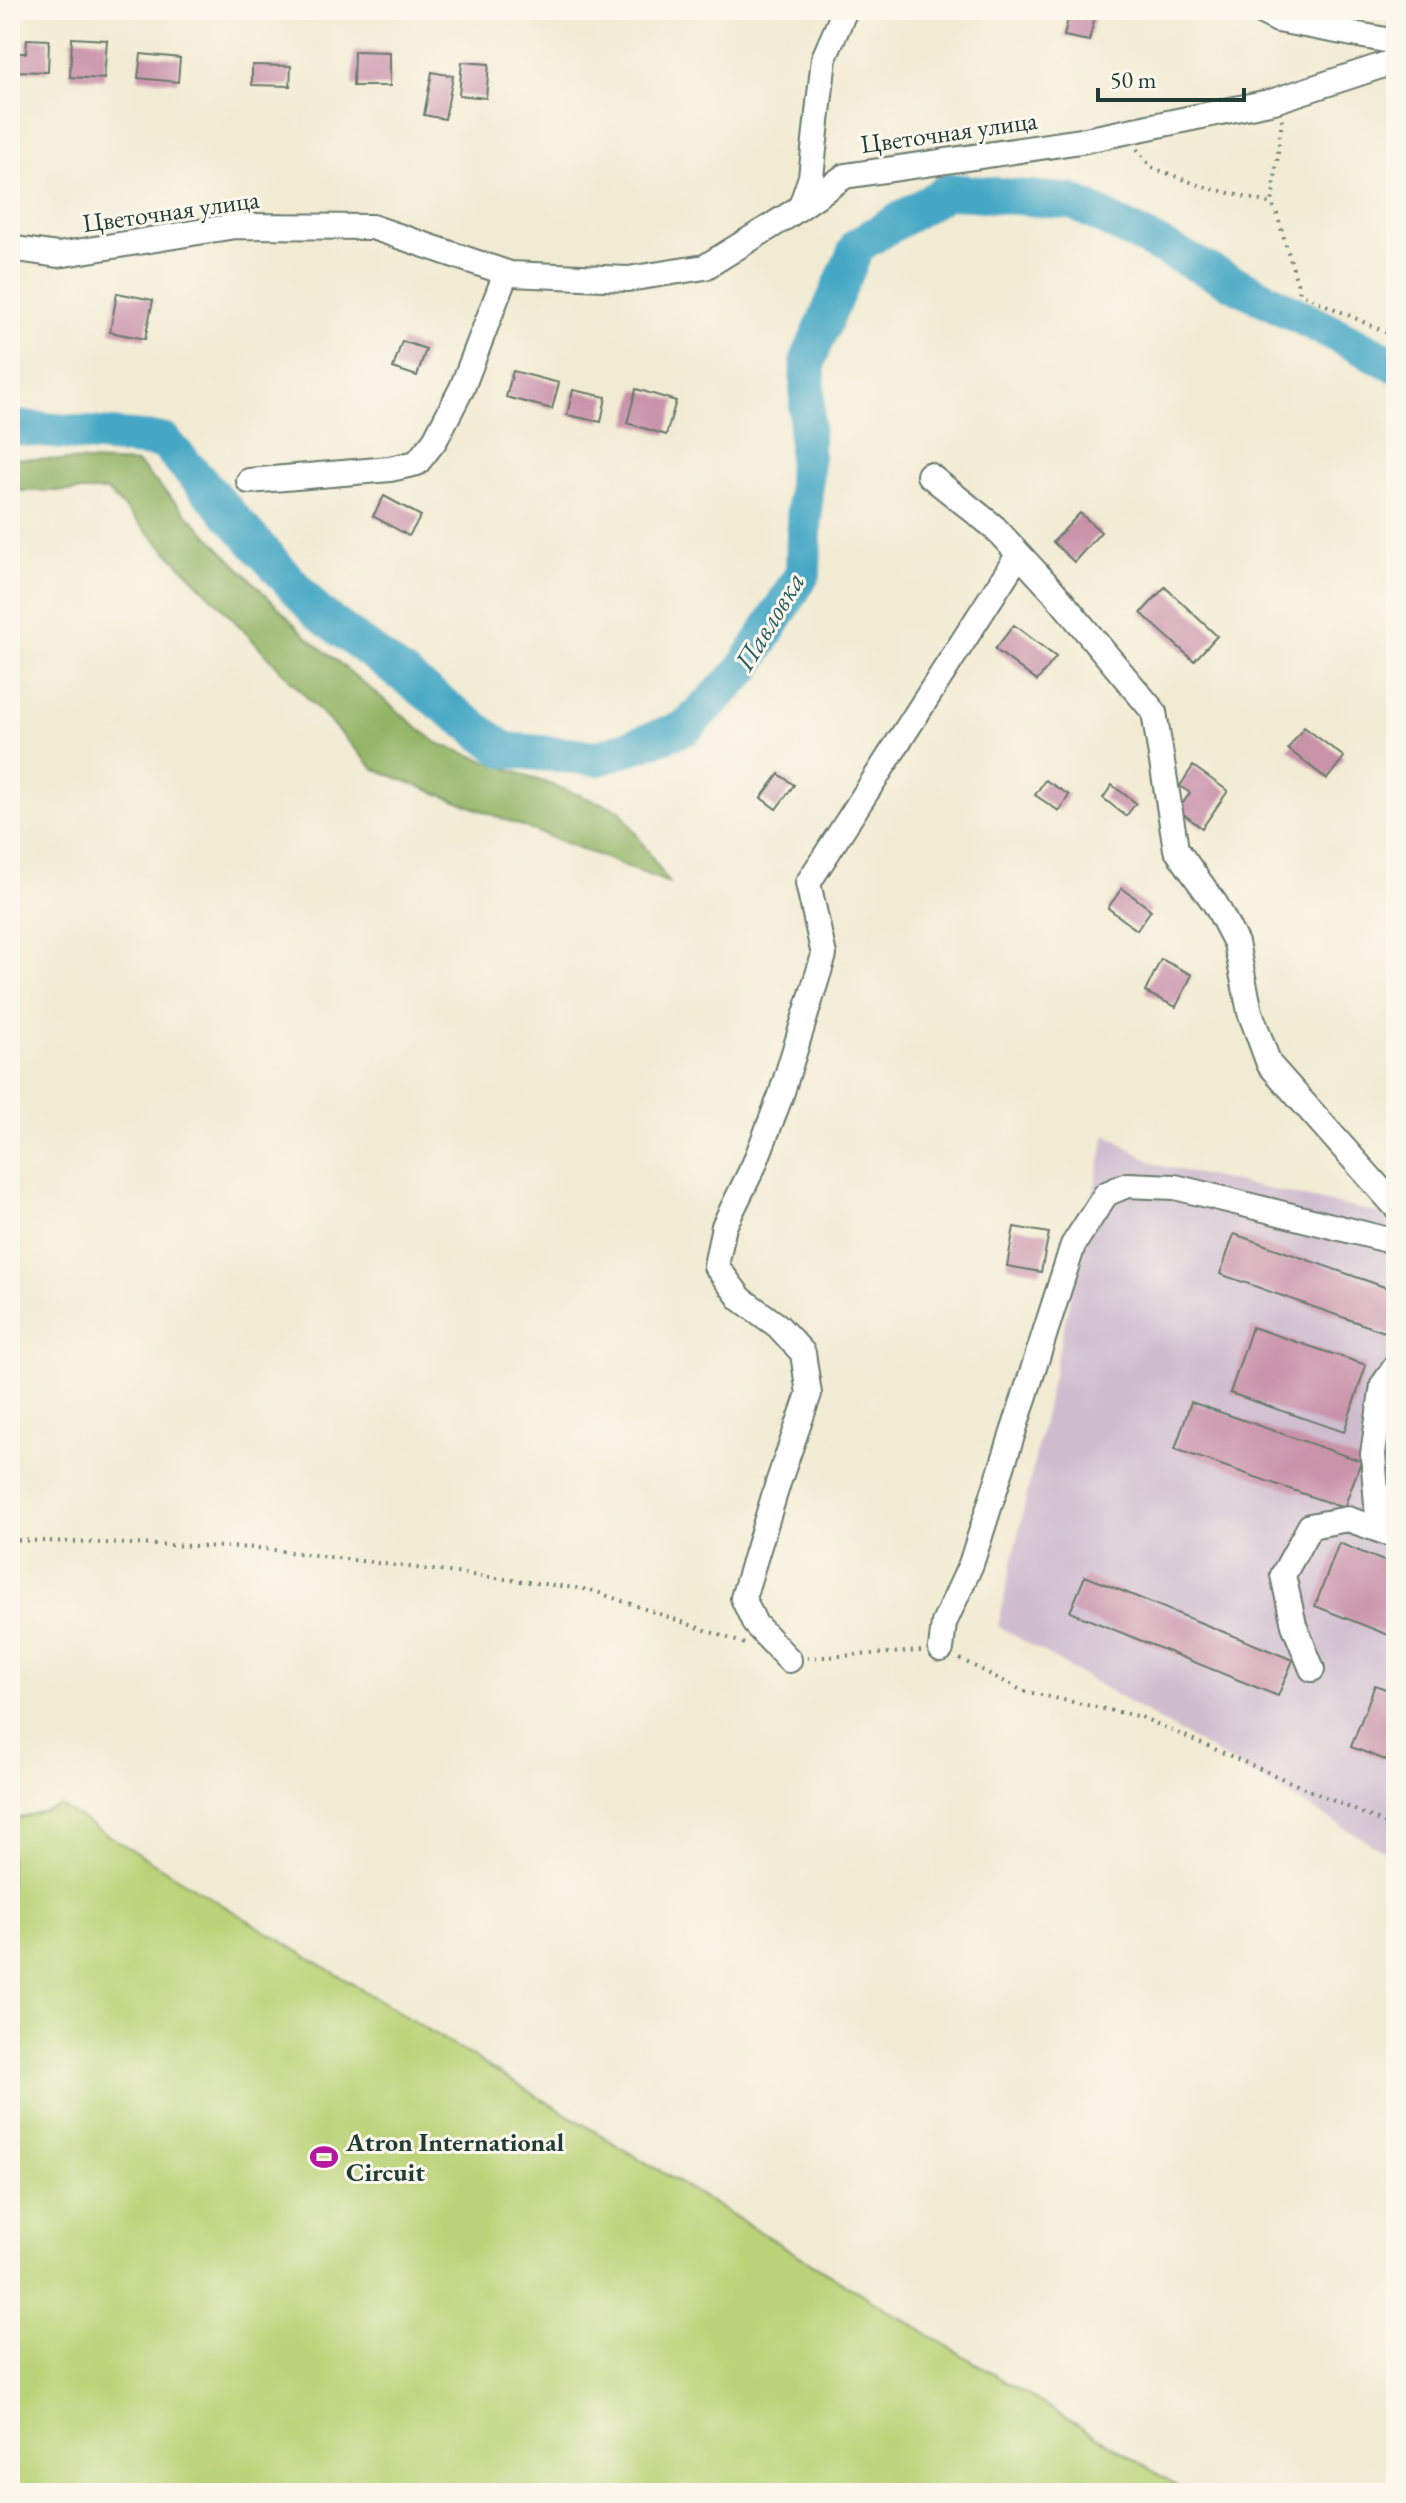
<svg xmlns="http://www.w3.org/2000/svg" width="1406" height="2503" font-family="'EB Garamond',serif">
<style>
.industrial{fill:#cfbdcf}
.green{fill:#bbd378;stroke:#6d8856;stroke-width:2}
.forest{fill:#94b568;stroke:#5a794e;stroke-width:2}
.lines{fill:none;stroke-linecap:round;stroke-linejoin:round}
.river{stroke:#45a7c5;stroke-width:36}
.building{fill:#c993aa}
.minor-casing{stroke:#697a6c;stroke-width:28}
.path{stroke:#697a6c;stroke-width:4;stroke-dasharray:2 6;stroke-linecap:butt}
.minor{stroke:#fff;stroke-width:24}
.labels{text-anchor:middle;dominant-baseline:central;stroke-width:6;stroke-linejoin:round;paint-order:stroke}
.street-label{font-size:26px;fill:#1f3d34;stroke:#fbf7ec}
.poi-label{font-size:26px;font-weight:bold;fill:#1f3d34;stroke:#fbf7ec;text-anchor:start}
.water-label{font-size:28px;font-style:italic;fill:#2a5d60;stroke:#fbf7ec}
</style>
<rect width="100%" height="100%" fill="#fbf7ec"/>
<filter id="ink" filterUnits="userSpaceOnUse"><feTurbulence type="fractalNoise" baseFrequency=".0125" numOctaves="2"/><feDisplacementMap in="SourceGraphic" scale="16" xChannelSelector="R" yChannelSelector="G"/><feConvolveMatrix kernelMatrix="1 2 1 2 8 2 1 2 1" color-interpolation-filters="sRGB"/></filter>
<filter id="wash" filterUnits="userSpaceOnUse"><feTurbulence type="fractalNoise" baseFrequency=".006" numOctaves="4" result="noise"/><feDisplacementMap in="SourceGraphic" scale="32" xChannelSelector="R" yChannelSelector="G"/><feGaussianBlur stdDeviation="1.8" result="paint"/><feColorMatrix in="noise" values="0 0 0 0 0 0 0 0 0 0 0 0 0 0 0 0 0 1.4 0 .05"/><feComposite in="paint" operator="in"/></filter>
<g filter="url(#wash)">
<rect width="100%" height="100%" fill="#f2ebd3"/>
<path class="industrial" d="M 1106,1134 L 1157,1165 L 1382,1214 L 1396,1234 L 1396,1858 L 998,1626 Z"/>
<path class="green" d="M 60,1806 L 1189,2493 L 10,2493 L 10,1821 Z"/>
<path class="forest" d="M 10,458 L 137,463 L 307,637 L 437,743 L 620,810 L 669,883 L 374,769 L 216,601 L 107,491 L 10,491 Z"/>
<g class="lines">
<path class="river" d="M 10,427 L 164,441 L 317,612 L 505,750 L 599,758 L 685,728 L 743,670 L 803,573 L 808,360 L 858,245 L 948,191 L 1073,202 L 1396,365"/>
</g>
<g id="blocks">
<path class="building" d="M 1070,10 L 1095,16 L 1089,41 L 1064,36 Z
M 72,38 L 107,40 L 104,79 L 70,77 Z
M 27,39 L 49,40 L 48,72 L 10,71 L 10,53 L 26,53 Z
M 354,51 L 390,52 L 390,86 L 353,86 Z
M 141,54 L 180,58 L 178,82 L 138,78 Z
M 462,62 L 489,64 L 486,98 L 459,95 Z
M 252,65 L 291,66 L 290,86 L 252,85 Z
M 432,72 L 453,76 L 445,119 L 424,115 Z
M 117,293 L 153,300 L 145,339 L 110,332 Z
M 402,341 L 426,349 L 417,376 L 393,368 Z
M 513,371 L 559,383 L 552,409 L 506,397 Z
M 636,389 L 676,401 L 666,435 L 627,423 Z
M 573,390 L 606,397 L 601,422 L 567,415 Z
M 384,496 L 421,516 L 409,536 L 373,516 Z
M 1080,513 L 1101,532 L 1074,562 L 1053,542 Z
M 1165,587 L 1217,636 L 1194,661 L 1141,613 Z
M 1014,625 L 1056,657 L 1037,681 L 995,649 Z
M 1304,727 L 1344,757 L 1327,779 L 1288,749 Z
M 1193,766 L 1228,791 L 1202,828 L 1178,810 L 1190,793 L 1180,786 Z
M 779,774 L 794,785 L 776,809 L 761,798 Z
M 1045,780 L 1069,795 L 1059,811 L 1035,795 Z
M 1112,785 L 1136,803 L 1126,816 L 1103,798 Z
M 1122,888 L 1151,910 L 1137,930 L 1108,908 Z
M 1161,959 L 1192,975 L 1176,1007 L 1145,992 Z
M 1014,1227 L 1049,1233 L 1041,1272 L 1007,1266 Z
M 1234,1234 L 1396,1291 L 1396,1336 L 1220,1274 Z
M 1252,1327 L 1366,1365 L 1344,1432 L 1230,1393 Z
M 1191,1402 L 1361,1461 L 1344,1508 L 1175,1449 Z
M 1339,1543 L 1396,1566 L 1396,1638 L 1315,1606 Z
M 1085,1576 L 1293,1660 L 1278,1696 L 1070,1612 Z
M 1375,1685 L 1396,1693 L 1396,1764 L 1351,1747 Z"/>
</g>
</g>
<g filter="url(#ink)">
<use href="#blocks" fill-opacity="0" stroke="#697a6c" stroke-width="2"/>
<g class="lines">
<g class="minor-casing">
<path id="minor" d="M 1258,10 L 1278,20 L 1396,42
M 801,206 L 811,177 L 824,58 L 845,10
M 10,248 L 58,255 L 235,226 L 372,227 L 510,274 L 628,279 L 705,267 L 789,215 L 845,176 L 1081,141 L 1274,101 L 1396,61
M 929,475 L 994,527 L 1053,591 L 1154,712 L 1176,849 L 1216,905 L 1236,943 L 1250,1012 L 1269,1064 L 1396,1207
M 249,481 L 390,469 L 417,463 L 435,440 L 462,388 L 506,273
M 1379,1530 L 1373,1454 L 1383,1385 L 1396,1366
M 941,1649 L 944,1623 L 971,1564 L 1073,1245 L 1106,1194 L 1127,1185 L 1175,1187 L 1396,1242
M 789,1660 L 755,1624 L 743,1598 L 778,1483 L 809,1394 L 803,1353 L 778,1326 L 741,1299 L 716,1266 L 724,1226 L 754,1165 L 781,1095 L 824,955 L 808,883 L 1019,554
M 1312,1669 L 1294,1625 L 1283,1575 L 1310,1526 L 1348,1519 L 1396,1536"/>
</g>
<path class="path" d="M 1282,119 L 1272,204 L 1277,214 L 1300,293 L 1396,337
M 1137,149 L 1151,167 L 1198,185 L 1272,204
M 10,1540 L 257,1548 L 591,1590 L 745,1644
M 807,1658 L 922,1651
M 960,1659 L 1023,1691 L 1141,1717 L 1396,1828"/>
<use href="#minor" class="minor"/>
</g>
</g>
<defs>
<g id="stadium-bare" transform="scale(2.16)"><path d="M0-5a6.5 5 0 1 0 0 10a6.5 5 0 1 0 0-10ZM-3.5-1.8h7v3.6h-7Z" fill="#b5179e" stroke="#fbf7ec" stroke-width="2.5" paint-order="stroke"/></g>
</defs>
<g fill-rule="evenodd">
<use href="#stadium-bare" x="324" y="2157"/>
</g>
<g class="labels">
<g class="street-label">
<text transform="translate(949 132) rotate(-8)">Цветочная улица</text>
<text transform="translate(171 211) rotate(-8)">Цветочная улица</text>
</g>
<g class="poi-label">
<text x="346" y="2142">Atron International<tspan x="346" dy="30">Circuit</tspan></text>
</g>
<g class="water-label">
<text transform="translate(769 621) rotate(-59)">Павловка</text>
</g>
</g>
<rect width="1406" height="2503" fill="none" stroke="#fbf7ec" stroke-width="40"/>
<path d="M1098 88v12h146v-12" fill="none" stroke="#1f3d34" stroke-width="4"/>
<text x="1110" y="88" font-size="24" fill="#1f3d34" stroke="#fbf7ec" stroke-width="6" paint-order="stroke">50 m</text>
</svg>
